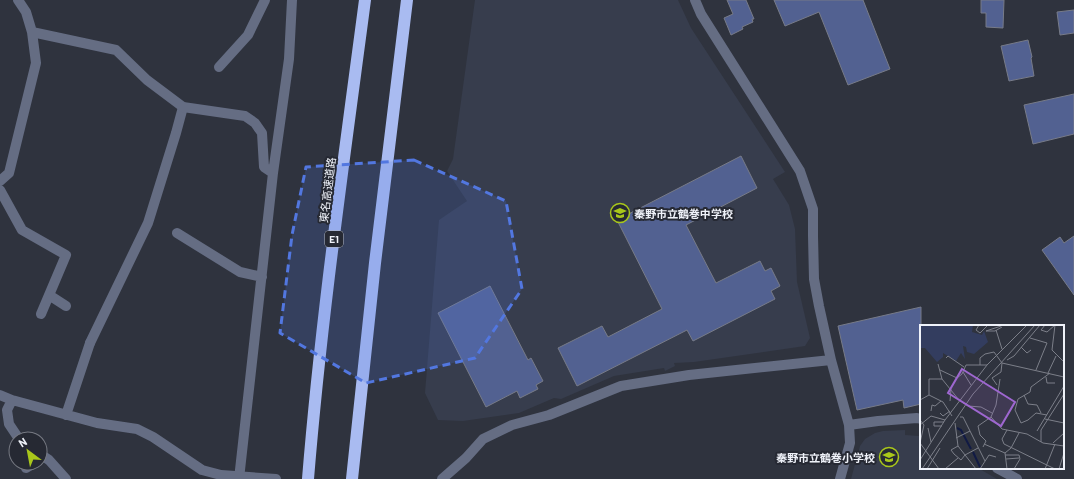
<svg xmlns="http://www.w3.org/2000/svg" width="1074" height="479" font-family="Barlow,'Noto Sans JP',sans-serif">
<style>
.built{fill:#373d4d}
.building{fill:#526191;stroke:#777b88}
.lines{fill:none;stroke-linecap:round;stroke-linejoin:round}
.lane{stroke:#656d83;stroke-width:10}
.street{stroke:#656d83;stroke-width:10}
.highway{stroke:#a9bbf1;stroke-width:12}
.marked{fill:#5277e0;fill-opacity:0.2;stroke:#5277e0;stroke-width:3;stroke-dasharray:8 5;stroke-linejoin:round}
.labels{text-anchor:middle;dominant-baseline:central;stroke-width:4;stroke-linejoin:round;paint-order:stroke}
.shield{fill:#262933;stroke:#b3b6be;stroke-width:1}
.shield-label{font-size:10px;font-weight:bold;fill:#eff2f9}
.street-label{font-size:11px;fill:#eff2f9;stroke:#262933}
.poi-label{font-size:11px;font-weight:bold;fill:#eff2f9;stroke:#262933;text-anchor:start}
.inset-river{fill:none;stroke:#111a44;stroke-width:2}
.inset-road{fill:none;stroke:#7c7f89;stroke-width:1}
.view{fill:#9e67d0;fill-opacity:0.15;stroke:#9e67d0;stroke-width:2}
.inset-edge{fill:none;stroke:#eff2f9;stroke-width:2}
</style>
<rect width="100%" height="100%" fill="#2f333e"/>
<path class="built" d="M 475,0 L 678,0 L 691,28 L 785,172 L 773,179 L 789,205 L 795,229 L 797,282 L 810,338 L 805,346 L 694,362 L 674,363 L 675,366 L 665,371 L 664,368 L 614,376 L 561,399 L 554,398 L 519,413 L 463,421 L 438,420 L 425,393 L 439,220 L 467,201 L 447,171 L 453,159 Z
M 905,430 L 905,435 L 919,436 L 921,430 L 921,468 L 978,468 L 997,479 L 851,479 L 860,446 L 865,439 L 875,433 L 883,431 Z"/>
<path class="building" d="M 727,0 L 746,0 L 754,19 L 752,19 L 753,22 L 742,27 L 743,29 L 731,35 L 724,18 L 733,14 Z
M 774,0 L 863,0 L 890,69 L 848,85 L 819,12 L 785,26 Z
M 981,0 L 1004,0 L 1003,28 L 986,27 L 986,13 L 981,13 Z
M 1074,10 L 1074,33 L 1060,35 L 1057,12 Z
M 1028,40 L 1032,57 L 1031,58 L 1034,76 L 1009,81 L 1001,46 Z
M 1074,94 L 1074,134 L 1033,144 L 1024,105 Z
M 741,156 L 757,188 L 686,225 L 716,283 L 760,261 L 765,271 L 771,268 L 780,286 L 771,291 L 775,299 L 693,341 L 687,330 L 577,386 L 558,348 L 602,326 L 608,337 L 662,309 L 617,220 Z
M 1074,236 L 1074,295 L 1042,250 L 1060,237 L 1064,243 Z
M 490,286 L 528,360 L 531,358 L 543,381 L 536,385 L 538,389 L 520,398 L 517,391 L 486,407 L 438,313 Z
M 921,307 L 921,404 L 904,408 L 903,400 L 857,410 L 838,326 Z"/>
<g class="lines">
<path class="lane" d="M 219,67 L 248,35 L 265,0
M 0,190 L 22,230 L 66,255 L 41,314
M 49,295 L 66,306
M 90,343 L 148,223 L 176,133 L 183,107"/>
<path class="street" d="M 695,0 L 701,14 L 800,171 L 813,209 L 813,236 L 814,279 L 819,306 L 831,360 L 849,425 L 850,443 L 840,479
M 32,32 L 116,50 L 147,80 L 183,107 L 245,116 L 255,123 L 262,133 L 264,167 L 273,173
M 0,181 L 9,173 L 36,63 L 32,32 L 26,12 L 18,0
M 177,233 L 240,272 L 262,277
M 0,395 L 12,400 L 97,423 L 137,429 L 153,437 L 202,470 L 221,475 L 276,479
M 12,400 L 7,410 L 9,424 L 19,439
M 66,415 L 90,343
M 849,425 L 878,421 L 917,418 L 921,419
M 40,454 L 49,460 L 66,479
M 26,468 L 34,463
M 997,468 L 1017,479
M 239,479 L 273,173 L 289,59 L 292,0
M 442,479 L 466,458 L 483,439 L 512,425 L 549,415 L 621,386 L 689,375 L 831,360"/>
<path class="highway" d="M 308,479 C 321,319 344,159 365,0
M 352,479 L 375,263 L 407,0"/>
</g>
<path class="marked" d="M 414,160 L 506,201 L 522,289 L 475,358 L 366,383 L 280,333 L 292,235 L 306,167 Z"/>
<defs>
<g id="school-ring" transform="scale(1)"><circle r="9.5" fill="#262933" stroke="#a9c71b" stroke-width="1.5"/><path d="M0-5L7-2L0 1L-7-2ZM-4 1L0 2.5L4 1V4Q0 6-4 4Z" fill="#a9c71b"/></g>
</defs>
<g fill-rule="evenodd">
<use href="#school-ring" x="620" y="213"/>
<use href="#school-ring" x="889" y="457"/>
</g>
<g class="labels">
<rect class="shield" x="325" y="231" width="18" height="16" rx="3"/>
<g class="shield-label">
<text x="334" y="239">E1</text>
</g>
<g class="street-label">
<text transform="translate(327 190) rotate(-83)">東名高速道路</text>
</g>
<g class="poi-label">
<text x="634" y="213">秦野市立鶴巻中学校</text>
<text x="875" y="457" text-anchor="end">秦野市立鶴巻小学校</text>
</g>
</g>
<g transform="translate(920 325)">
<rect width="144" height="144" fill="#2f333e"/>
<path d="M 0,0 L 53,0 L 52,7 L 62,10 L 64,6 L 68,17 L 54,29 L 47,27 L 46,22 L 43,21 L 45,34 L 41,28 L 36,36 L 23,28 L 23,32 L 17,37 L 5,23 L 0,23 Z" fill="#333d5f"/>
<path class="inset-river" d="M 37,103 L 41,105 L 51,124M 53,127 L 60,142"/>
<path class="inset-road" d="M 59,0 L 56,5 L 60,8 L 68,0M 125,0 L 121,5 L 127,7 L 135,0M 135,0 L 132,25 L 144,37M 76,5 L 82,24M 66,6 L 75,6 L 82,2M 66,6 L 81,1M 110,13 L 127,18M 101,22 L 107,28 L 111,25M 26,33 L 28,31 L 44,42M 87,35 L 94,31 L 120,0M 82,38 L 144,52M 18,39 L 22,54 L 39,75 L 48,81 L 61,82 L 72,88M 60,40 L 60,33 L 65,29 L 74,27 L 82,38 L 81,47 L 72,53 L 77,60M 20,45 L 37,53 L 42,49 L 46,40 L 67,40M 116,45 L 127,18M 43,47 L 51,60M 128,48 L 136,31M 126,52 L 127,58 L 135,58M 9,70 L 23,77 L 32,91M 104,70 L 108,79 L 117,80 L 121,88M 0,75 L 9,70 L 9,54 L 22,54M 30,76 L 31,64M 11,86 L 12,80 L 15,81 L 21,76M 20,88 L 23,91 L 30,86M 40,92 L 43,92 L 65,136M 71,92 L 82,104 L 107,109 L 123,118 L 144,121M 125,94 L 144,98M 0,95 L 4,100 L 0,118M 35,98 L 38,121 L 56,144M 101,98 L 95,85 L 98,74 L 110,67 L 111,62 L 130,48M 101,98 L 108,95 L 116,88 L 127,90M 0,100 L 11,91 L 25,95M 22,101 L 14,101 L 14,97 L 24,97M 8,103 L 11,117M 87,105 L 82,114 L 84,119 L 135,144M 117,106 L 144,61M 36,113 L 50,106M 121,117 L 121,105 L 144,69M 0,118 L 19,144M 133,118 L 144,108M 64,119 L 85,128M 38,121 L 31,125 L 34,129 L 41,135 L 45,130M 63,122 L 66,116 L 60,110 L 58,101 L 71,92 L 76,80 L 80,54M 45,130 L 58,123M 85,130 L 99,130 L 100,134 L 94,144M 86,134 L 99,133M 0,135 L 25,95 L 67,40 L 107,0M 2,144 L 53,69 L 115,0M 7,144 L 20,123M 25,144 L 38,133M 60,144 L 69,130 L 76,132M 87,144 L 85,128 L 91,123 L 99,108M 125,144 L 135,119M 139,144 L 144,128"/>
<path class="view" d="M 42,44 L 95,77 L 81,101 L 28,68 Z"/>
<rect width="144" height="144" class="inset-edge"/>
</g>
<g transform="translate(28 451) rotate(328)"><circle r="19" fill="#262933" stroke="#767982"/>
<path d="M0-3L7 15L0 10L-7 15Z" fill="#a9c71b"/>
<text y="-6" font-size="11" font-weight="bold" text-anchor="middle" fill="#eff2f9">N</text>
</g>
</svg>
